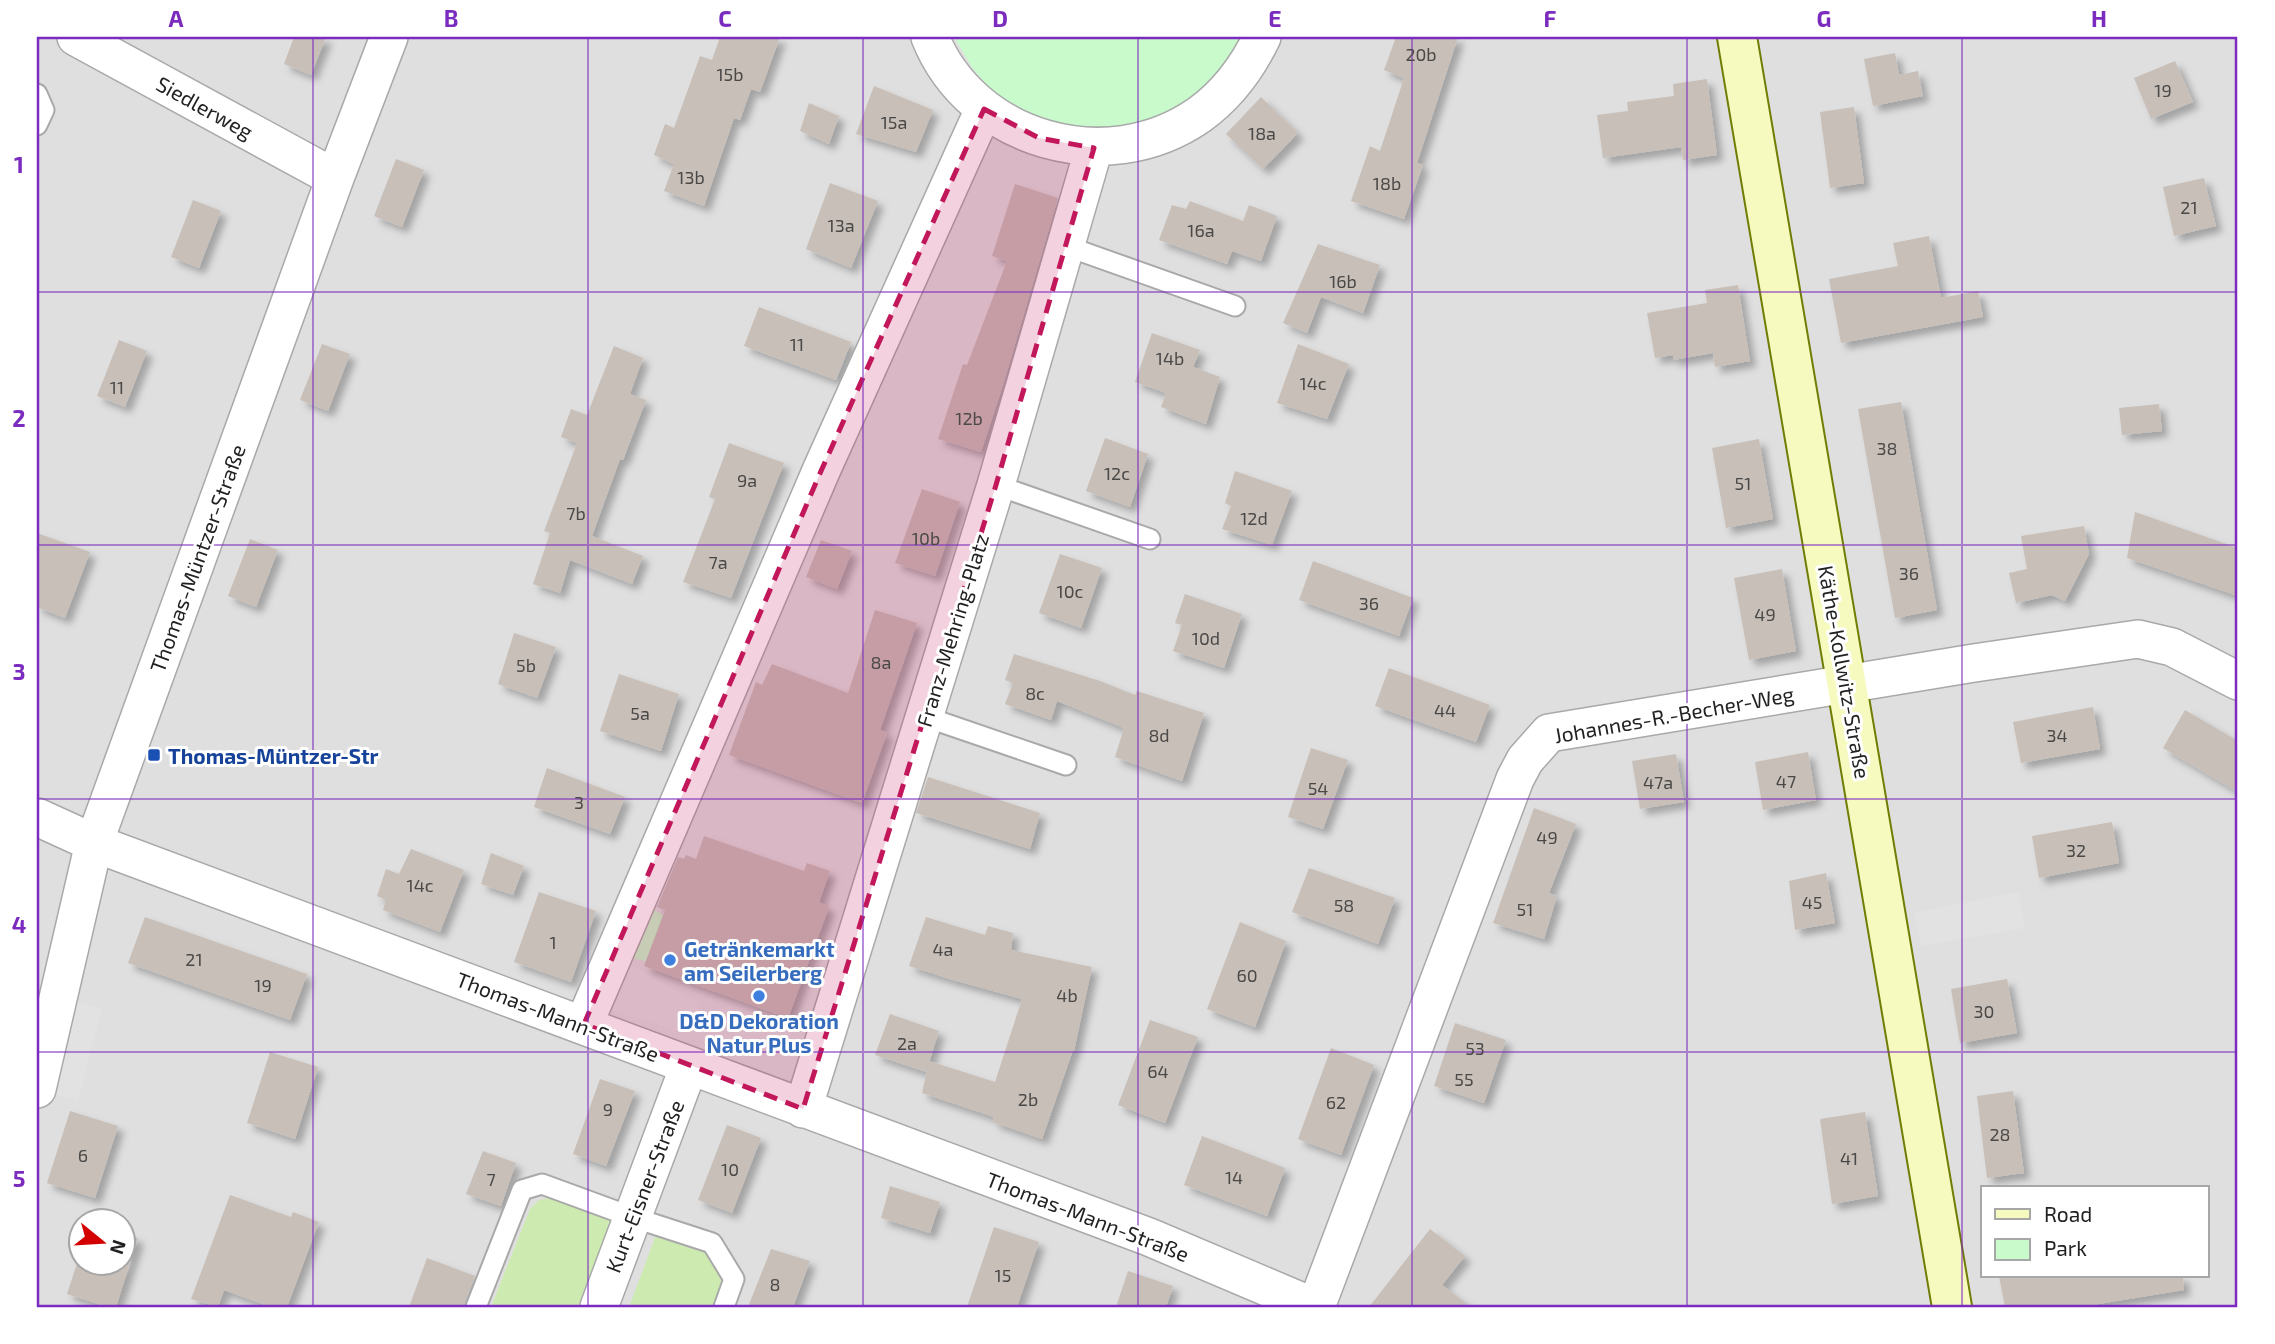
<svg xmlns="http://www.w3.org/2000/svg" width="2275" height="1344" font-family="'Exo 2',sans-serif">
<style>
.residential{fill:#e0dfdf;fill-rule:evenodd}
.grass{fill:#cdebb0}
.park{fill:#c8facc}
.parking{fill:#e2e2e2}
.building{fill:#c7bfb8;filter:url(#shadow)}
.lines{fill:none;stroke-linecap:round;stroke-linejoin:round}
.lane-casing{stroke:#a9a9a9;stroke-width:23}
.street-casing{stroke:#a9a9a9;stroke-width:40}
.secondary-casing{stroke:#707d05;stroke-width:42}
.lane{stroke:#fff;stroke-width:19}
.street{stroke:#fff;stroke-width:37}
.secondary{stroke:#f7fabf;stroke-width:38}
.marked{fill:#c2185b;fill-opacity:0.2;stroke:#c2185b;stroke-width:5;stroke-dasharray:14 9;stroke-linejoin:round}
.grid{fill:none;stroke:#7b2cbf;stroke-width:2;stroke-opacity:0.55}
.transit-dot{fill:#1a4fb4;stroke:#fff;stroke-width:2.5}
.shop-dot{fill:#3f7fe0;stroke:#fff;stroke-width:2.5}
.labels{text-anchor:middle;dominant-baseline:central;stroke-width:6;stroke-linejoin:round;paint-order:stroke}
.number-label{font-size:18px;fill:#4b4948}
.street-label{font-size:21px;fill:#222;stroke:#fff}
.transit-label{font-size:21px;font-weight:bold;fill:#164399;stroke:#fff;text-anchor:start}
.shop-label{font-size:21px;font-weight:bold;fill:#366cbe;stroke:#fff;text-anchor:start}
.neatline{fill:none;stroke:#7b2cbf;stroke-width:2.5}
.grid-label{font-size:23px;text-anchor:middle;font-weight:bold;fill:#7b2cbf}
</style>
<defs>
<filter id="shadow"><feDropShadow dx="6" dy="6" stdDeviation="3.5" flood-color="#0004"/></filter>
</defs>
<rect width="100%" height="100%" fill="#f2efe9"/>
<path class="residential" d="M 37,37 L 1731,37 L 1942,1307 L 37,1307 ZM 80,1222 L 122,1222 L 122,1264 L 80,1264 Z
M 1743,37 L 2238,37 L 2238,1307 L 1958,1307 ZM 1983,1188 L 2207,1188 L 2207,1276 L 1983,1276 Z"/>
<path class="grass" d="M 556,1197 L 614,1219 L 581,1307 L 491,1307 L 530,1209 L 539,1200 Z
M 656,1235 C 697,1250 737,1252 716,1307 L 629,1307 Z"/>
<path class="park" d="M 954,37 L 1250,37 L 1241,53 L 1186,109 L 1111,132 L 1059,126 L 1011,105 L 990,89 L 973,69 Z
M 648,907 L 666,916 L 649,962 L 626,957 Z"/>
<path class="parking" d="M 2018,892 L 2025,928 L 1921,946 L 1914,913 Z
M 624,961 L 699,1004 L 688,1034 L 606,1008 Z
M 77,1002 L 102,1009 L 78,1100 L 53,1094 Z"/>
<path class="building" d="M 294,37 L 326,37 L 311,75 L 284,64 Z
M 720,37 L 780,37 L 760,92 L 751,89 L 740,120 L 734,118 L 704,206 L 664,191 L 674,164 L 654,155 L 665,124 L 674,128 L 700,56 L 712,60 Z
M 1396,37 L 1458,37 L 1417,163 L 1423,165 L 1404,219 L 1351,201 L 1370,146 L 1380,151 L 1404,78 L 1384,70 Z
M 1895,53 L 1899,75 L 1918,71 L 1923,96 L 1873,106 L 1864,59 Z
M 2175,61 L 2193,102 L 2151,119 L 2134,78 Z
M 1707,79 L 1717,155 L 1683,160 L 1681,147 L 1603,158 L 1597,115 L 1628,111 L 1627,102 L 1674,96 L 1673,84 Z
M 874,86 L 933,110 L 916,152 L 856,134 Z
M 1261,97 L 1298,133 L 1263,169 L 1226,134 Z
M 809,103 L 839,116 L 829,144 L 800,131 Z
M 1854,107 L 1864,183 L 1830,188 L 1820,112 Z
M 396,159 L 424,170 L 402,227 L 374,216 Z
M 2204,178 L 2216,226 L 2174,236 L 2163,187 Z
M 830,183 L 878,201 L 851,268 L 806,249 Z
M 1015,184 L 1058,198 L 1003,385 L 981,452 L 938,439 L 963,364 L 967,365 L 1007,261 L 992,256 Z
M 193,200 L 221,211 L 199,268 L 171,257 Z
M 1190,201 L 1243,221 L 1249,205 L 1277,216 L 1261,261 L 1232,251 L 1227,264 L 1159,240 L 1172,205 L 1186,209 Z
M 1929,236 L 1941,298 L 1978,291 L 1983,317 L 1841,343 L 1829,279 L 1898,266 L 1893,243 Z
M 1318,244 L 1380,265 L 1363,313 L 1321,297 L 1307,333 L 1283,323 Z
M 1738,285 L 1750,361 L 1715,367 L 1713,353 L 1673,360 L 1673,355 L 1655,358 L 1647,313 L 1707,303 L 1705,290 Z
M 759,307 L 851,342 L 836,380 L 744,346 Z
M 1152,333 L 1200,350 L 1193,367 L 1220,377 L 1206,424 L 1161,407 L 1166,393 L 1135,382 Z
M 119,340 L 147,351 L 125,407 L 97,396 Z
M 322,344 L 350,354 L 328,411 L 300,400 Z
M 1298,344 L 1349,364 L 1327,419 L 1277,403 Z
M 614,346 L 643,358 L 630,394 L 646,400 L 623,460 L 620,459 L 592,536 L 643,556 L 632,584 L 570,560 L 560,593 L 533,584 L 550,533 L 544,531 L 577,443 L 561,437 L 571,409 L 587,415 Z
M 1901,402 L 1937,610 L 1895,618 L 1858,409 Z
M 2159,404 L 2162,431 L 2122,435 L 2119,408 Z
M 1105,438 L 1148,454 L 1130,507 L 1086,491 Z
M 1759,439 L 1773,519 L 1726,528 L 1712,448 Z
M 729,443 L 784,463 L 731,598 L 683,582 L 715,499 L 709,497 Z
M 1235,471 L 1292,491 L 1272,545 L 1222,529 L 1231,506 L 1225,503 Z
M 922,489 L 960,502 L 935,576 L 895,563 Z
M 2135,512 L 2238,548 L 2238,596 L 2127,558 Z
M 2084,526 L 2089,554 L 2065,601 L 2052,595 L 2016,603 L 2009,573 L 2027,569 L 2021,536 Z
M 37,533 L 90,552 L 65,618 L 37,607 Z
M 250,539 L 278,550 L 256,607 L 228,596 Z
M 821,540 L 852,551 L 837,589 L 806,577 Z
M 1060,554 L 1102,568 L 1081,628 L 1039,613 Z
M 1313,561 L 1413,598 L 1399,636 L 1299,600 Z
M 1782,569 L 1796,651 L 1749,660 L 1734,578 Z
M 1185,594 L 1242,614 L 1224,668 L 1173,651 L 1182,625 L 1175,623 Z
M 875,610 L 917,623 L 880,730 L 887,733 L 862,803 L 729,755 L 756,682 L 762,685 L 772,664 L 848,693 Z
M 514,633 L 556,647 L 537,698 L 498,684 Z
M 1014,654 L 1100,681 L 1135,695 L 1137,691 L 1204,713 L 1182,781 L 1115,757 L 1124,728 L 1057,701 L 1051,720 L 1005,704 L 1013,683 L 1005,680 Z
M 1389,668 L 1490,705 L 1476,742 L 1375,706 Z
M 619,674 L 679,694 L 661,751 L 600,731 Z
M 2093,707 L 2100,749 L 2021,763 L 2013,722 Z
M 2185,710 L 2238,741 L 2238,792 L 2163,748 Z
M 1311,748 L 1348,760 L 1323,829 L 1288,817 Z
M 1808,752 L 1816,800 L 1763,810 L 1755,762 Z
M 1676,754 L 1684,802 L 1640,809 L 1632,761 Z
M 547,768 L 625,797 L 610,834 L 534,807 Z
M 928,777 L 1040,813 L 1030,849 L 916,813 Z
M 1534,808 L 1576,824 L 1549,893 L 1557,896 L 1544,939 L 1493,923 Z
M 2112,822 L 2119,863 L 2039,878 L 2032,836 Z
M 704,836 L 804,871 L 807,863 L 830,871 L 819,902 L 829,907 L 788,1018 L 644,966 L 665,910 L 657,907 L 678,857 L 684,859 L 686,855 L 696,859 Z
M 411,849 L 464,870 L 440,932 L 383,910 L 386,900 L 377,896 L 386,869 L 399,874 Z
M 491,853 L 524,866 L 513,895 L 481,884 Z
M 1309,868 L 1395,898 L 1378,944 L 1292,912 Z
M 1826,873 L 1835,923 L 1795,930 L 1789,881 Z
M 539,892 L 596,911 L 571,982 L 514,962 Z
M 145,917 L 307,974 L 290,1020 L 128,963 Z
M 926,917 L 985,935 L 988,926 L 1013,933 L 1011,950 L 1092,967 L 1074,1051 L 1073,1050 L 1042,1139 L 993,1122 L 994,1117 L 922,1093 L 929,1061 L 995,1082 L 1022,999 L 953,980 L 909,966 Z
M 1240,922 L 1286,941 L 1255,1027 L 1207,1009 Z
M 2007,979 L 2017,1033 L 1960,1043 L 1951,989 Z
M 890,1014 L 939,1031 L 926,1072 L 875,1055 Z
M 1150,1020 L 1198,1037 L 1165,1123 L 1118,1105 Z
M 1455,1023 L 1506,1040 L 1484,1103 L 1434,1086 Z
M 1331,1048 L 1374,1065 L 1341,1155 L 1298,1139 Z
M 270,1052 L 318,1067 L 295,1139 L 247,1123 Z
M 600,1079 L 635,1091 L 606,1166 L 573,1154 Z
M 2013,1091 L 2024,1173 L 1987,1178 L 1977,1096 Z
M 70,1111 L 118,1126 L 95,1198 L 47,1183 Z
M 1865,1112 L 1878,1196 L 1832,1204 L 1820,1119 Z
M 727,1125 L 761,1138 L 732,1213 L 698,1200 Z
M 1202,1136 L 1285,1168 L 1267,1216 L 1184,1185 Z
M 483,1151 L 516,1163 L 501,1206 L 466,1194 Z
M 890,1186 L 940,1202 L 930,1233 L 881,1218 Z
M 230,1195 L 291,1217 L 293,1212 L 319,1222 L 287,1307 L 271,1307 L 224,1290 L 218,1307 L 191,1299 Z
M 994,1227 L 1039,1242 L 1017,1307 L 967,1307 Z
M 1430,1229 L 1465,1256 L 1442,1285 L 1471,1307 L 1369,1307 Z
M 122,1233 L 138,1238 L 116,1307 L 108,1307 L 67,1294 L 80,1254 L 80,1264 L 122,1264 Z
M 771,1249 L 810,1261 L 793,1307 L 748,1307 Z
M 427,1258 L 475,1276 L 464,1307 L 409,1307 Z
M 1128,1271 L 1173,1286 L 1166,1307 L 1116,1307 Z
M 1999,1276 L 2183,1276 L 2184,1290 L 2080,1307 L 2005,1307 Z"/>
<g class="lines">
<g class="lane-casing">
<path id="lane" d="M 37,94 L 44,110 L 37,125
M 1066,246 L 1235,306
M 996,485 L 1150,539
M 926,717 L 1066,765
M 476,1307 L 522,1190 L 542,1184 L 632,1217 L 712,1243 L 734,1279 L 724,1307"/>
</g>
<g class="street-casing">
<path id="street" d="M 76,37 L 335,178
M 930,37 C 972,141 1107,179 1199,115 C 1227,95 1247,68 1262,37
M 37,817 L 94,843 L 1149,1237 L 1314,1307
M 584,1024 L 821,471 L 984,109
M 37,1089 L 94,843 L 335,178 L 389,37
M 803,1109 L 996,485 L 1094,148
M 599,1307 L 689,1066
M 1316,1307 L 1515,779 L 1525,760 L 1549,733 L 1974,663 L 2138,639 L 2172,647 L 2238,681"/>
</g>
<g class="secondary-casing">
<path id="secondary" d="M 1737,37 L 1952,1307"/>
</g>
<use href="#lane" class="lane"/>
<use href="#street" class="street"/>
<use href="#secondary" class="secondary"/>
</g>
<path class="marked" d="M 984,109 L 1039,138 L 1094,148 L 996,485 L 803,1109 L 584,1024 L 821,471 Z"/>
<path class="grid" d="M 313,37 L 313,1307M 588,37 L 588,1307M 863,37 L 863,1307M 1138,37 L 1138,1307M 1412,37 L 1412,1307M 1687,37 L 1687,1307M 1962,37 L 1962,1307M 37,292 L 2238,292M 37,545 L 2238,545M 37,799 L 2238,799M 37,1052 L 2238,1052"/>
<rect class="transit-dot" x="147" y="748" width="14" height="14" rx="3.5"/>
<g class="shop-dot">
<circle cx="670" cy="960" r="7"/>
<circle cx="759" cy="996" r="7"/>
</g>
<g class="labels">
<g class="number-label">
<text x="1421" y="54">20b</text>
<text x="730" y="74">15b</text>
<text x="2163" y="90">19</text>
<text x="894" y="122">15a</text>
<text x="1262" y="133">18a</text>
<text x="691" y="177">13b</text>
<text x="1387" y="183">18b</text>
<text x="2189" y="207">21</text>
<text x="841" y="225">13a</text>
<text x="1201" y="230">16a</text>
<text x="1343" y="281">16b</text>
<text x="797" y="344">11</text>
<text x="1170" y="358">14b</text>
<text x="1313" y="383">14c</text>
<text x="117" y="387">11</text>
<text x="969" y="418">12b</text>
<text x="1887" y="448">38</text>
<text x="1117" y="473">12c</text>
<text x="747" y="480">9a</text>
<text x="1743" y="483">51</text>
<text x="576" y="513">7b</text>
<text x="1254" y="518">12d</text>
<text x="926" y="538">10b</text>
<text x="718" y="562">7a</text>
<text x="1909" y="573">36</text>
<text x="1070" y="591">10c</text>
<text x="1369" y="603">36</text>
<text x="1765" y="614">49</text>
<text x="1206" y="638">10d</text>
<text x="881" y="662">8a</text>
<text x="526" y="665">5b</text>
<text x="1035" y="693">8c</text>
<text x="1445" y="710">44</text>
<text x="640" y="713">5a</text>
<text x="1159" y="735">8d</text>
<text x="2057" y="735">34</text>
<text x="1786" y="781">47</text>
<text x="1658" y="782">47a</text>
<text x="1318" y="788">54</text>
<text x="579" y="802">3</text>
<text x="1547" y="837">49</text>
<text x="2076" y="850">32</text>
<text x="420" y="885">14c</text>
<text x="1812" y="902">45</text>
<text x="1344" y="905">58</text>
<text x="1525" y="909">51</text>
<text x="553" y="942">1</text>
<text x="943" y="949">4a</text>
<text x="194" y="959">21</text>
<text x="1247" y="975">60</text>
<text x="263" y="985">19</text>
<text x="1067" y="995">4b</text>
<text x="1984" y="1011">30</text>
<text x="907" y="1043">2a</text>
<text x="1475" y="1048">53</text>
<text x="1158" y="1071">64</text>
<text x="1464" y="1079">55</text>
<text x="1028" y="1099">2b</text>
<text x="1336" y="1102">62</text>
<text x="608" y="1109">9</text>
<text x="2000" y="1134">28</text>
<text x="83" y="1155">6</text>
<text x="1849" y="1158">41</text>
<text x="730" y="1169">10</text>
<text x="1234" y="1177">14</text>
<text x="491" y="1179">7</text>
<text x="1003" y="1275">15</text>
<text x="775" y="1284">8</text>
</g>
<g class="street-label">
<text transform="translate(205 107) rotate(29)">Siedlerweg</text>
<text transform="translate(197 558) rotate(-70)">Thomas-Müntzer-Straße</text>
<text transform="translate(952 630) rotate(-73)">Franz-Mehring-Platz</text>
<text transform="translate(1845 672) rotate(80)">Käthe-Kollwitz-Straße</text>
<text transform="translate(1674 714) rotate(-10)">Johannes-R.-Becher-Weg</text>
<text transform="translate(558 1016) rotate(21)">Thomas-Mann-Straße</text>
<text transform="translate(644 1186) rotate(-69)">Kurt-Eisner-Straße</text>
<text transform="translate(1088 1216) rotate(21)">Thomas-Mann-Straße</text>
</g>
<g class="transit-label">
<text x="168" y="755">Thomas-Müntzer-Str</text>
</g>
<g class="shop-label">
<text x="684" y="948">Getränkemarkt<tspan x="684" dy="24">am Seilerberg</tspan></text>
<text x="759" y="1020" text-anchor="middle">D&amp;D Dekoration<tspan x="759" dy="24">Natur Plus</tspan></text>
</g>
</g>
<rect width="2275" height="1344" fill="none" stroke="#ffffff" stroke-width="77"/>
<rect x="1981" y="1186" width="228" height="91" fill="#ffffff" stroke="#a7a7a7" stroke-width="2"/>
<rect x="1995" y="1209" width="35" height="10" fill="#f7fabf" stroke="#a7a7a7" stroke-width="2"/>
<text x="2044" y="1222" font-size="21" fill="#222222">Road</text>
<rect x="1995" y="1239" width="35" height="21" fill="#c8facc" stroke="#a7a7a7" stroke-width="2"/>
<text x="2044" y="1256" font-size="21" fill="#222222">Park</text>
<g transform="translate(102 1242) rotate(108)"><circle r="33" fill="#ffffff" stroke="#a7a7a7" stroke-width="2"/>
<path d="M0-5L12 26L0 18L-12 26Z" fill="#d40000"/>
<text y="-10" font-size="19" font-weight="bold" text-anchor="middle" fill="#222222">N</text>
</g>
<rect x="38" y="38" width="2198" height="1268" class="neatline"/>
<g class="grid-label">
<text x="176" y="27">A</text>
<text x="451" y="27">B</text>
<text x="725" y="27">C</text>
<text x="1000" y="27">D</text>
<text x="1275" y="27">E</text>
<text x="1550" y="27">F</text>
<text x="1824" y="27">G</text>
<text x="2099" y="27">H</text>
<text x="19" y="173">1</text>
<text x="19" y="427">2</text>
<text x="19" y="680">3</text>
<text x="19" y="933">4</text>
<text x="19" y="1187">5</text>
</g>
</svg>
